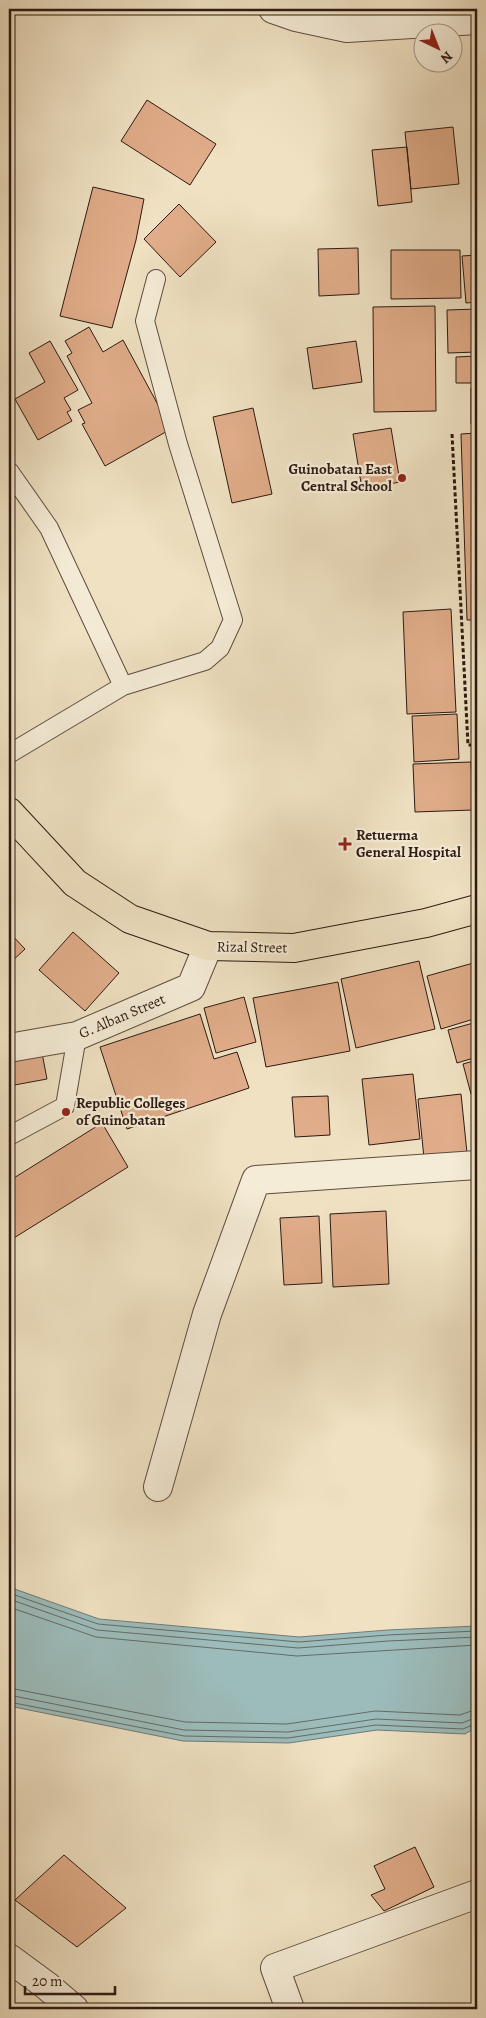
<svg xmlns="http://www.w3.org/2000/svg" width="486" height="2018" font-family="Alegreya,serif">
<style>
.water{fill:#9cbcbb;stroke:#707b78}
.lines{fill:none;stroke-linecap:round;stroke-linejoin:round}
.shore{stroke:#646b67;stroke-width:1}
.building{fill:#e0ac89;stroke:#2d1a13}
.service-casing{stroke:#5e4c3f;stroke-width:20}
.minor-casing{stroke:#5e4c3f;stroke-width:30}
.primary-casing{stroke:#2d1a13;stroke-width:30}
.path{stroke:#2d1a13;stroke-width:3;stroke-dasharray:4 2.5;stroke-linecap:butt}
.service{stroke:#f5ecd7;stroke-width:18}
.minor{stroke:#f5ecd7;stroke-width:28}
.primary{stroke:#efe1c2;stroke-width:28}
.poi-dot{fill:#8f2418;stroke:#f5ecd7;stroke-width:2}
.labels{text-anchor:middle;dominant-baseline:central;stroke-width:4.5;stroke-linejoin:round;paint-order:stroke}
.poi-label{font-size:15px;font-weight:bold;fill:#2d1a13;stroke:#f5ecd7;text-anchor:start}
.street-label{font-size:15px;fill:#2d1a13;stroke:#f5ecd7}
</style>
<rect width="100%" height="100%" fill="#efe1c2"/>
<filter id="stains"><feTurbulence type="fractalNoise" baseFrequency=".004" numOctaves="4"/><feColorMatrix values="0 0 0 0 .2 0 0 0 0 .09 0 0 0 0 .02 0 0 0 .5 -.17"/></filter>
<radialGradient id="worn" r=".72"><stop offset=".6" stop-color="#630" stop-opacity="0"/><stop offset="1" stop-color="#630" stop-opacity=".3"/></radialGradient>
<path class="water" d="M 9,1587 L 99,1619 L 299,1637 L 388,1630 L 477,1626 L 477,1727 L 465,1734 L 377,1730 L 289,1743 L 183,1741 L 9,1706 Z"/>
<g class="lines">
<path class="shore" d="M 9,1593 L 98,1624 L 299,1642 L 388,1635 L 477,1631
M 9,1599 L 97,1630 L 298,1648 L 388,1641 L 477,1637
M 9,1607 L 96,1637 L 297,1656 L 477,1645
M 9,1688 L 185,1722 L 287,1724 L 375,1711 L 460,1715 L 477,1709
M 9,1695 L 184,1730 L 288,1732 L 376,1719 L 462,1723 L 477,1717
M 9,1702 L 184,1736 L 288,1738 L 376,1725 L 463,1729 L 477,1723"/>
</g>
<path class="building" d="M 147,100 L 216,144 L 190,185 L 121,141 Z
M 453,127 L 459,184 L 411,189 L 405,132 Z
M 407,147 L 412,202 L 378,206 L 372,150 Z
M 93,187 L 144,199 L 136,240 L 112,328 L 60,316 Z
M 179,204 L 216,242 L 180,277 L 144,239 Z
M 358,248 L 359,294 L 319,296 L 318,249 Z
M 391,250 L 460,250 L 461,298 L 391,299 Z
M 477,255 L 477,302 L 466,303 L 462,256 Z
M 435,306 L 436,411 L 374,412 L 373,307 Z
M 477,309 L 477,352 L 448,353 L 447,310 Z
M 89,327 L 103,352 L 123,340 L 171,429 L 105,466 L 82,424 L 85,423 L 78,410 L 92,403 L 67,356 L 72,353 L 65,341 Z
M 50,341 L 78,390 L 64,398 L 71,410 L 67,412 L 72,421 L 38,440 L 15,399 L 45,382 L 29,353 Z
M 356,341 L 362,382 L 313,389 L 307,348 Z
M 477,356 L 477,383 L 456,383 L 456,357 Z
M 471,388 L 477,388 L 477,424 L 471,424 Z
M 253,408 L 272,494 L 232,503 L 213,417 Z
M 391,428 L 400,482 L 362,489 L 353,434 Z
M 477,433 L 477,620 L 467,620 L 461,434 Z
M 451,609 L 456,712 L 407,714 L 403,612 Z
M 457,714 L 459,759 L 414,762 L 412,716 Z
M 471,762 L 473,810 L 415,812 L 413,764 Z
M 9,932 L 25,949 L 9,964 Z
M 73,932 L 119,973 L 85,1011 L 39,970 Z
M 419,961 L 435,1029 L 356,1048 L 341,979 Z
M 477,962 L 477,1018 L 441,1029 L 427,976 Z
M 338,982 L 350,1051 L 266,1067 L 253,998 Z
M 244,997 L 256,1042 L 216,1053 L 204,1008 Z
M 200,1014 L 214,1059 L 237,1052 L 249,1088 L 127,1129 L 100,1047 Z
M 477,1022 L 477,1057 L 457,1063 L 448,1030 Z
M 42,1053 L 47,1079 L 9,1086 L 9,1059 Z
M 477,1060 L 477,1092 L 471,1094 L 463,1064 Z
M 413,1074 L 420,1139 L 369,1145 L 362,1079 Z
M 461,1094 L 467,1153 L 424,1158 L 418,1099 Z
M 328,1096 L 330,1135 L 295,1137 L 292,1097 Z
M 102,1123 L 128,1167 L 9,1241 L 9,1181 Z
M 386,1211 L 389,1284 L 333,1287 L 330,1214 Z
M 319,1216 L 322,1283 L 284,1285 L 280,1218 Z
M 415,1847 L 434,1887 L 384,1911 L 371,1895 L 385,1889 L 374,1866 Z
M 64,1855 L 126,1908 L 77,1947 L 15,1900 Z"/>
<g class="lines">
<g class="service-casing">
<path id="service" d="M 9,471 L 49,528 L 123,686
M 9,754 L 123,686 L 205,661 L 220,648 L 233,620 L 178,444 L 145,321 L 156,279
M 9,1136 L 65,1106 L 77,1036"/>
</g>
<g class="minor-casing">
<path id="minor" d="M 273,9 L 296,17 L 347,28 L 477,20
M 9,1048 L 77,1036 L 191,987 L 208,946
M 158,1487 L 207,1314 L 256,1180 L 477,1165
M 9,1958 L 47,1986 L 74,2009
M 290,2009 L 275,1968 L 477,1894"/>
</g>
<g class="primary-casing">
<path id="primary" d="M 9,812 L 75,883 L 130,919 L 208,946 L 294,948 L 426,923 L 477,909"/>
</g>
<path class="path" d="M 452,434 L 468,745 L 477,745"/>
<use href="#service" class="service"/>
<use href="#minor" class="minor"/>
<use href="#primary" class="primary"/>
</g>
<g class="poi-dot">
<circle cx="402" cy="478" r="5"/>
<path d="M342.5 836.5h5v5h5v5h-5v5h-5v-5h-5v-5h5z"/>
<circle cx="66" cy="1112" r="5"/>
</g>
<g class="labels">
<g class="poi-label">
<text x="392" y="469" text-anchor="end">Guinobatan East<tspan x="392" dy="17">Central School</tspan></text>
<text x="356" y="835">Retuerma<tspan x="356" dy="17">General Hospital</tspan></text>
<text x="76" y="1103">Republic Colleges<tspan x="76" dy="17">of Guinobatan</tspan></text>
</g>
<g class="street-label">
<text transform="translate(252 947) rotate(1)">Rizal Street</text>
<text transform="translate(122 1016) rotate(-23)">G. Alban Street</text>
</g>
</g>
<rect width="486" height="2018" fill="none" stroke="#efe1c2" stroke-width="30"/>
<rect x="10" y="10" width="466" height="1998" fill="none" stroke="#2d1a13" stroke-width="2.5"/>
<rect x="15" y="15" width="456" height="1988" fill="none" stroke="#2d1a13"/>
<g transform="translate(438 48) rotate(137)"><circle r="24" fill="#f5ecd7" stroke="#a59889"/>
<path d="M0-4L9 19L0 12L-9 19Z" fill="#8f2418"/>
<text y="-8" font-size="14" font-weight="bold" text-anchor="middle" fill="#2d1a13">N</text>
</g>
<path d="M25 1986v8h90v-8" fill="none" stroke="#2d1a13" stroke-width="2.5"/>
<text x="32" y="1986" font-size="15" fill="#2d1a13" stroke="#f5ecd7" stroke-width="4" paint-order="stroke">20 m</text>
<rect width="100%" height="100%" filter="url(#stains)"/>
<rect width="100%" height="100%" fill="url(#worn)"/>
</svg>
